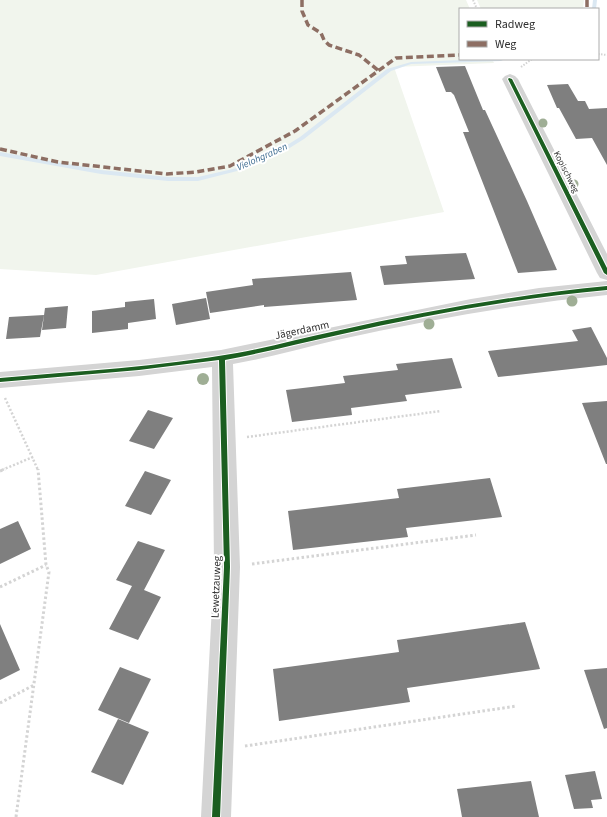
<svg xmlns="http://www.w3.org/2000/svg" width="607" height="817" font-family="'Source Sans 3',sans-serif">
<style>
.green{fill:#f1f5ed}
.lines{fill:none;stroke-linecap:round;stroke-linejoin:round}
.stream{fill:#dbe8f2;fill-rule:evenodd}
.building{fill:#7f7f7f}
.path-far2{stroke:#d4d4d4;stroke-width:2;stroke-dasharray:1.5 1.5;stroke-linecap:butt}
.path-far1{stroke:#d4d4d4;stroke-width:2.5;stroke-dasharray:2 2;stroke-linecap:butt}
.path{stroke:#d4d4d4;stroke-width:3;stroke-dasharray:2.5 2.5;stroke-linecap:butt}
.minor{fill:#d4d4d4;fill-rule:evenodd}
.quiet{stroke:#8d6e63;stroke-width:3.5;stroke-dasharray:7 3.5;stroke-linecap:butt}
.cycleway-casing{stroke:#fff;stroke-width:2}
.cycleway{fill:#1b5e20;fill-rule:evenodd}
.tree{fill:#9fae95}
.labels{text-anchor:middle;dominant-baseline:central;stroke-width:4;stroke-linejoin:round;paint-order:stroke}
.far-street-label{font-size:9px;fill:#303030;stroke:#fff}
.far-water-label{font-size:10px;font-style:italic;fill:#3f6d92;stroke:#fff}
.street-label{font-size:11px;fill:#303030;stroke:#fff}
</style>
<rect width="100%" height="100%" fill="#fff"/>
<path class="green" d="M 0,0 L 466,0 L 470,9 L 460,9 L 460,59 L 492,59 L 494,63 L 394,67 L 444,212 L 96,275 L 0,269 Z
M 477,0 L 584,0 L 583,9 L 481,9 Z"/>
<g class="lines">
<path class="stream" d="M 593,0 L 597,0 L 596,9 L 592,9 Z
M 488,59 L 503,59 L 503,60 L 501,61 L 411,64 L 391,71 L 304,139 L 280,154 L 241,170 L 198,181 L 168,181 L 101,174 L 0,156 L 0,152 L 101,170 L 168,177 L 198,177 L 237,168 L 276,152 L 300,137 L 387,69 L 411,62 Z"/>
</g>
<path class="building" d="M 465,66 L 483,110 L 485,110 L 527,201 L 557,270 L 518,273 L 463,132 L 469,132 L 454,95 L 451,92 L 446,92 L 436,67 Z
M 568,84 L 578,101 L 585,101 L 589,109 L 607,108 L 607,165 L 592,138 L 576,139 L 559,108 L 557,108 L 547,85 Z
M 466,253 L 475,279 L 384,285 L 380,266 L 407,264 L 405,256 Z
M 351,272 L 357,300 L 264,307 L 264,305 L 210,313 L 206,292 L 253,285 L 252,279 Z
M 206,298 L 210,319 L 176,325 L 172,304 Z
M 154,299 L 156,319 L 128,323 L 128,329 L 92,333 L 92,311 L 125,307 L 125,302 Z
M 68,306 L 66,328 L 42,330 L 45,308 Z
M 44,315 L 40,337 L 6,339 L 9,317 Z
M 591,327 L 607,358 L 607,365 L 498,377 L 488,351 L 578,341 L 572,330 Z
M 452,358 L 462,388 L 405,395 L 407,401 L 351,408 L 352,415 L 292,422 L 286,390 L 345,383 L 343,376 L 398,370 L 396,364 Z
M 607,401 L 607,464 L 606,464 L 582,403 Z
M 148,410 L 173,418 L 154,449 L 129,441 Z
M 145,471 L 171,480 L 151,515 L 125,506 Z
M 490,478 L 502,517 L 406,528 L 408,537 L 293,550 L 288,511 L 399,498 L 397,489 Z
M 18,521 L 31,549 L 0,564 L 0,529 Z
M 138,541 L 165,550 L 144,590 L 161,597 L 138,640 L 109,629 L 132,586 L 116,580 Z
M 525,622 L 540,669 L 407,688 L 410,702 L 279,721 L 273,669 L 399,652 L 397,640 Z
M 0,624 L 20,670 L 0,680 Z
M 120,667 L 151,679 L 129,723 L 98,710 Z
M 607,668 L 607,728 L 604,729 L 584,670 Z
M 118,719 L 149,732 L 123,785 L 91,772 Z
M 595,771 L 602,799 L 591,800 L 593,808 L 574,809 L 565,775 Z
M 531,781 L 539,817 L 462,817 L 457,789 Z"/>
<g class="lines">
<path class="path-far2" d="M 473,0 L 477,9
M 598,54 L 607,55
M 521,67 L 532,59"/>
<path class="path-far1" d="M 5,398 L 38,470
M 247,437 L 441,411
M 2,470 L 33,457"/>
<path class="path" d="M 0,471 L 5,469
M 252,564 L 476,535
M 0,587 L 46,565
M 0,703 L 34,685
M 245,746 L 517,706
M 16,817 L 49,572 L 46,565 L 38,469"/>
<path class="minor" d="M 510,74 L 515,76 L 518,79 L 607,254 L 607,280 L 600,278 L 597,273 L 502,79 L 505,76 Z
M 607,281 L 607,295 C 516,304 426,320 337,340 C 302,348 268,358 233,364 L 240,567 L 231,817 L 201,817 L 214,567 L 212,367 L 139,376 L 0,388 L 0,372 L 139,360 L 221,350 L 471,299 L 539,288 Z"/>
<path class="quiet" d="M 302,0 L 302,11 L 308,25 L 321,33 L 324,40 L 329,45 L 359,55 L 379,71
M 587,0 L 587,9
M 0,149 L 58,162 L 167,174 L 196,172 L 230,166 L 295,131 L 396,58 L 460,55"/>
<g class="cycleway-casing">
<path id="cycleway" d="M 509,78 L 512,79 L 607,268 L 607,275 L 604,273 L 508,79 Z
M 607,286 L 607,290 C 516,298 427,315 338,335 C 300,343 263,353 225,360 L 230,567 L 220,817 L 212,817 L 224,567 L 219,360 L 139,370 L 0,382 L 0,378 C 79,371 159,367 237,353 C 270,347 303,338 336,331 C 425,311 516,295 607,286 Z"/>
</g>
<use href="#cycleway" class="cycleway"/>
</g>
<g class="tree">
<circle cx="543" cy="123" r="4.5"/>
<circle cx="574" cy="184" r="4.5"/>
<circle cx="572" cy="301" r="5.5"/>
<circle cx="429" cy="324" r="5.5"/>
<circle cx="203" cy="379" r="6"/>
</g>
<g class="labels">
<g class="far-street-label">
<text transform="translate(566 172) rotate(63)">Kopischweg</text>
</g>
<g class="far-water-label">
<text transform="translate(262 157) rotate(-24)">Vielohgraben</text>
</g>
<g class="street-label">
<text transform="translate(302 330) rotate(-12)">Jägerdamm</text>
<text transform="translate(216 587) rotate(-88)">Lewetzauweg</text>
</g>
</g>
<rect x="459" y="8" width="140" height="52" fill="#ffffff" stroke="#acacac"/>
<rect x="467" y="21" width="20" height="6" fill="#1b5e20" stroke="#acacac"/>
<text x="495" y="28" font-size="12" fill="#303030">Radweg</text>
<rect x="467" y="41" width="20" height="6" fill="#8d6e63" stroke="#acacac"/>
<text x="495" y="48" font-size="12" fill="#303030">Weg</text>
</svg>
